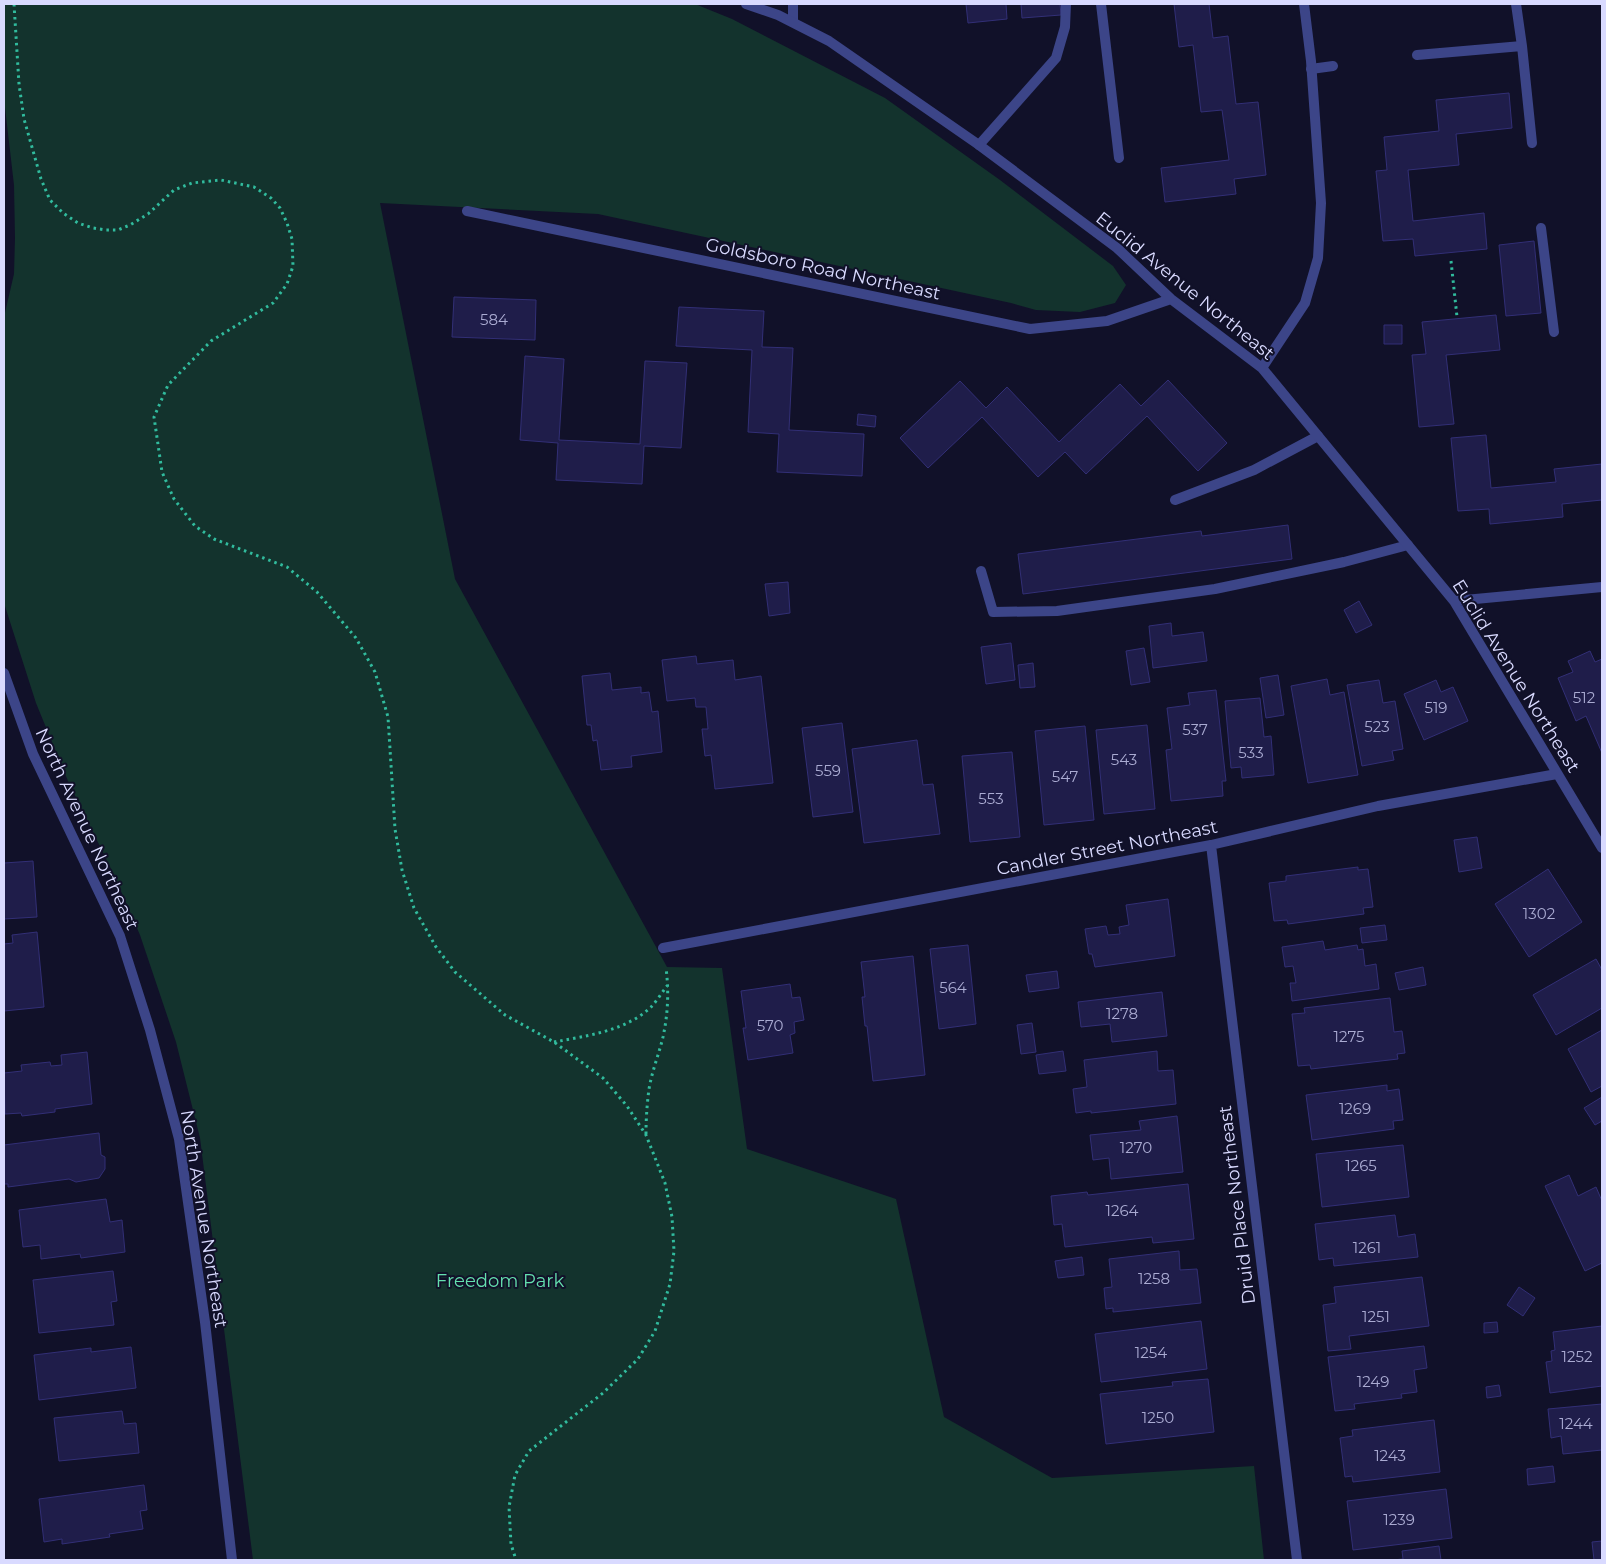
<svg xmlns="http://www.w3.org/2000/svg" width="1606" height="1564" font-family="Montserrat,sans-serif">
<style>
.green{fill:#13332d}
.building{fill:#1f1d4a;stroke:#322f76}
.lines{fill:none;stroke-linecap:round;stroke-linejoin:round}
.path{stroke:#31bb9d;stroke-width:3;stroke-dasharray:2.5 4;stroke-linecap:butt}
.lane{stroke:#3c4588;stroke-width:10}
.street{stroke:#3c4588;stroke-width:10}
.labels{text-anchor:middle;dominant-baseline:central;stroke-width:4;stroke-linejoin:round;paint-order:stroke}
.number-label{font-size:15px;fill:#aaabd2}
.street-label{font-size:18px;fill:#d9daff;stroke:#111129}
.park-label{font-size:18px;fill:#64e0ae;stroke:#111129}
</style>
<rect width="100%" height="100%" fill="#111129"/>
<path class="green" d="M 4,4 L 695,4 L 732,19 L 885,98 L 1000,180 L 1113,266 L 1126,285 L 1115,303 L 1080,312 L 1036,310 L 1011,303 L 598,214 L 380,203 L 455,579 L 667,967 L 722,968 L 747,1149 L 896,1199 L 944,1417 L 1052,1478 L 1254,1466 L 1264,1560 L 253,1560 L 200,1138 L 176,1042 L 140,935 L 114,875 L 68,781 L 36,703 L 4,603 L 4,317 L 14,274 L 15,238 L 14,185 L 4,99 Z"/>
<path class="building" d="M 966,4 L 1006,4 L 1007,19 L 968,23 Z
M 1021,4 L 1060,4 L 1061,15 L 1022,18 Z
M 1174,4 L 1209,4 L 1213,38 L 1228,36 L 1236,104 L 1258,102 L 1266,175 L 1234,179 L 1236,194 L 1165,202 L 1161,168 L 1229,160 L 1222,110 L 1201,112 L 1193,45 L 1179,47 Z
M 1509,93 L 1512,128 L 1456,134 L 1459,165 L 1408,170 L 1413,221 L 1484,213 L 1487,249 L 1415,256 L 1413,239 L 1383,241 L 1376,171 L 1387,170 L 1384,137 L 1439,131 L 1436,100 Z
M 1534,241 L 1541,313 L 1506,316 L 1499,245 Z
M 454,297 L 536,300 L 535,340 L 452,337 Z
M 679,307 L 764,311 L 762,347 L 793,348 L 789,430 L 864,434 L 862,476 L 777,472 L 779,434 L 748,432 L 752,350 L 676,346 Z
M 1496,315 L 1500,350 L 1446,355 L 1454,424 L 1419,427 L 1412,355 L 1426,354 L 1422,322 Z
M 1384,325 L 1402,325 L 1402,344 L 1384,344 Z
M 525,356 L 564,359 L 559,440 L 640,444 L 645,361 L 687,363 L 681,448 L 644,446 L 642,484 L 556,480 L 558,443 L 520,440 Z
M 1168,380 L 1227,443 L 1198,471 L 1147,416 L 1086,474 L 1065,452 L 1038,477 L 982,417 L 928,468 L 900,438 L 960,381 L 986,408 L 1007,387 L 1059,442 L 1120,384 L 1141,406 Z
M 858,414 L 876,416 L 875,427 L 857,425 Z
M 1486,435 L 1491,488 L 1556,482 L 1554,469 L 1602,464 L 1602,500 L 1562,504 L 1563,517 L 1490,524 L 1489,509 L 1458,511 L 1451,438 Z
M 1288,525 L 1292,559 L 1023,594 L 1018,554 L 1201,531 L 1202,536 Z
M 788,582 L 790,613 L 769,616 L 765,584 Z
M 1359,601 L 1372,625 L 1356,633 L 1344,610 Z
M 1171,623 L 1172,636 L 1203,632 L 1207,661 L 1153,668 L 1149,626 Z
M 1011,643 L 1015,680 L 986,684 L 981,647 Z
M 1144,648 L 1150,682 L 1131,685 L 1126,651 Z
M 1590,651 L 1595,662 L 1602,659 L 1602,753 L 1586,716 L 1576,721 L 1558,678 L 1573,672 L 1568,661 Z
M 696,656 L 697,664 L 733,660 L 735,680 L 761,676 L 773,783 L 715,789 L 711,755 L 705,756 L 702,729 L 708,729 L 706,707 L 696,707 L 695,698 L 667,701 L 662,660 Z
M 1033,663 L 1035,687 L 1020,688 L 1018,665 Z
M 610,673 L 612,690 L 641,687 L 641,693 L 649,692 L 652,712 L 658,711 L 662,752 L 631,756 L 632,767 L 601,770 L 597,740 L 593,741 L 591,725 L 587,725 L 582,676 Z
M 1278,675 L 1284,715 L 1266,718 L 1260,678 Z
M 1327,679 L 1330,695 L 1344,692 L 1358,775 L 1308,783 L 1291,686 Z
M 1379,680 L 1383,703 L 1395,701 L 1403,749 L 1392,751 L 1394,760 L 1362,766 L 1347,685 Z
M 1436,680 L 1441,692 L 1453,687 L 1468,721 L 1424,740 L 1404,694 Z
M 1216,690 L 1226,781 L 1222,781 L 1223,796 L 1171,801 L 1166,750 L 1172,749 L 1167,708 L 1190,705 L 1188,693 Z
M 1260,698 L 1264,737 L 1271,736 L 1274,775 L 1242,778 L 1241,767 L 1231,768 L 1225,701 Z
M 842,723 L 853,812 L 813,817 L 802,728 Z
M 1147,725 L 1155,809 L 1104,814 L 1096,730 Z
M 1085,726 L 1094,820 L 1044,825 L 1035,731 Z
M 917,740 L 923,785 L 933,784 L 940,834 L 864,843 L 852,749 Z
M 1012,752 L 1020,837 L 970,842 L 962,756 Z
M 1477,837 L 1482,868 L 1459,872 L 1454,840 Z
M 33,861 L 37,917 L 4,919 L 4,863 Z
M 1358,867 L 1358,870 L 1368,869 L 1373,907 L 1363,908 L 1364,914 L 1288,924 L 1287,920 L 1274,921 L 1269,883 L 1286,881 L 1286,876 Z
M 1548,869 L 1582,922 L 1529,957 L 1495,904 Z
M 1168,899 L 1175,956 L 1095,967 L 1092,954 L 1089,954 L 1085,929 L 1106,926 L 1108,935 L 1120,934 L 1119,927 L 1129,925 L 1126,905 Z
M 1385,925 L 1387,940 L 1362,943 L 1360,928 Z
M 37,932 L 44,1007 L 4,1011 L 4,944 L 13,943 L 12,935 Z
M 1323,941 L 1325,950 L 1357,945 L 1358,950 L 1363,949 L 1365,966 L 1376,964 L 1379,989 L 1292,1001 L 1290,983 L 1296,983 L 1293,966 L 1285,967 L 1282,947 Z
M 968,945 L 976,1024 L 939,1029 L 930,949 Z
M 913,956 L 925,1075 L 873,1081 L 867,1026 L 865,1026 L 862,997 L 865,997 L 861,962 Z
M 1596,959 L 1602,970 L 1602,1008 L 1556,1035 L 1533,995 Z
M 1423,967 L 1426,985 L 1399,990 L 1395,973 Z
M 1057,971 L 1059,988 L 1029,992 L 1026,975 Z
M 790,984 L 792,998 L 800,997 L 804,1020 L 794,1022 L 795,1033 L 790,1035 L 793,1053 L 748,1060 L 743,1028 L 746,1028 L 741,991 Z
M 1162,992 L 1167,1036 L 1112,1042 L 1110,1024 L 1081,1027 L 1078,1002 Z
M 1390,998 L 1394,1032 L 1402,1031 L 1405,1053 L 1397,1054 L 1398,1059 L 1311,1069 L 1310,1065 L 1298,1066 L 1292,1014 L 1305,1013 L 1304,1008 Z
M 1032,1023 L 1036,1052 L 1021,1054 L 1017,1025 Z
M 1602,1030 L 1602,1086 L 1591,1092 L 1568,1049 Z
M 1063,1051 L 1066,1071 L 1039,1074 L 1036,1055 Z
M 1157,1051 L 1158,1071 L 1173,1070 L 1176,1104 L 1091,1113 L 1091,1111 L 1076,1113 L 1073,1089 L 1087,1087 L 1084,1060 Z
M 87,1052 L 92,1104 L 55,1109 L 55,1112 L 22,1116 L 21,1113 L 5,1114 L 4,1073 L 22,1071 L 21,1065 L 50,1062 L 51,1066 L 62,1065 L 61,1055 Z
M 1387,1085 L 1387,1091 L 1399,1089 L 1403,1120 L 1393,1121 L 1394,1129 L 1312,1140 L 1306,1095 Z
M 1602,1097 L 1602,1121 L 1595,1125 L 1584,1108 Z
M 1177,1116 L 1183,1172 L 1111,1179 L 1109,1158 L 1093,1160 L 1090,1135 L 1141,1130 L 1139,1121 Z
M 99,1133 L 101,1155 L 105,1157 L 105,1169 L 99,1178 L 76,1182 L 69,1179 L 8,1187 L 8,1184 L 4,1184 L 4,1145 Z
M 1403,1145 L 1409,1197 L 1322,1207 L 1316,1154 Z
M 1569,1175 L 1578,1196 L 1596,1187 L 1602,1201 L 1602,1263 L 1585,1271 L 1545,1186 Z
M 1188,1184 L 1194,1239 L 1153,1243 L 1152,1237 L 1065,1247 L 1062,1224 L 1054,1225 L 1051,1196 L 1087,1192 L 1088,1195 Z
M 106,1199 L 110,1222 L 122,1220 L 125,1252 L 81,1258 L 80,1254 L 41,1259 L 40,1245 L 23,1247 L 19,1210 Z
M 1395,1215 L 1398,1237 L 1415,1234 L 1418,1257 L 1334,1266 L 1333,1258 L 1319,1260 L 1315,1224 Z
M 1179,1251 L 1180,1270 L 1197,1269 L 1201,1303 L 1113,1312 L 1113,1308 L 1106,1309 L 1104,1288 L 1112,1287 L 1109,1259 Z
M 1082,1257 L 1084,1275 L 1058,1278 L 1055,1261 Z
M 113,1271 L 117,1301 L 111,1302 L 114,1325 L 39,1333 L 33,1280 Z
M 1422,1277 L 1429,1326 L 1349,1336 L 1351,1349 L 1328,1351 L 1323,1305 L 1336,1303 L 1334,1287 Z
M 1519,1287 L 1535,1298 L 1523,1316 L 1507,1305 Z
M 1201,1321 L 1207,1369 L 1101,1382 L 1095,1334 Z
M 1497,1322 L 1498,1332 L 1484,1333 L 1484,1323 Z
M 1602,1326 L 1602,1386 L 1550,1393 L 1546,1362 L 1552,1361 L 1551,1351 L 1555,1350 L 1553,1332 Z
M 1424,1346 L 1427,1368 L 1414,1370 L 1417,1392 L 1401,1394 L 1402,1398 L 1354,1404 L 1355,1409 L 1335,1411 L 1328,1357 Z
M 131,1347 L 136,1388 L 39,1400 L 34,1355 L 91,1348 L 91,1352 Z
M 1208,1379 L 1214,1432 L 1106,1444 L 1100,1394 L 1173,1386 L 1172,1382 Z
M 1499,1385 L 1501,1396 L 1487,1398 L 1486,1387 Z
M 1602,1404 L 1602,1450 L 1563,1454 L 1561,1436 L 1551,1438 L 1548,1409 Z
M 122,1411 L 124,1424 L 136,1423 L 139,1453 L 59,1461 L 54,1418 Z
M 1434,1420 L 1440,1472 L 1353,1482 L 1352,1476 L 1345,1477 L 1340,1438 L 1353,1436 L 1352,1430 Z
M 1553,1466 L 1555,1482 L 1528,1485 L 1527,1469 Z
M 144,1485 L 147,1510 L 140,1511 L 143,1529 L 109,1534 L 110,1537 L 62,1544 L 62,1539 L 44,1542 L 39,1499 Z
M 1446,1489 L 1452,1538 L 1353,1550 L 1347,1501 Z
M 1602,1541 L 1602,1560 L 1594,1560 L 1592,1542 Z
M 1439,1546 L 1441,1560 L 1392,1560 L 1403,1559 L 1402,1551 Z"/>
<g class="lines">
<path class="path" d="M 14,4 L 19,84 L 24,119 L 41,179 L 50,200 L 63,213 L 78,223 L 93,228 L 106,230 L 118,230 L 130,225 L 148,214 L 174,190 L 192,183 L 221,180 L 254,187 L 271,198 L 280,208 L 287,223 L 292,239 L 293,266 L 287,284 L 273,303 L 211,341 L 168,385 L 154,417 L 162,472 L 174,499 L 195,526 L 214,539 L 287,567 L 317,592 L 356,638 L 375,672 L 388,717 L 395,829 L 402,870 L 414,908 L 436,947 L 455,972 L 505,1015 L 554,1042 L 603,1078 L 627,1106 L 646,1135 L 665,1183 L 672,1217 L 674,1251 L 670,1284 L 655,1331 L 638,1359 L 603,1393 L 529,1451 L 515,1475 L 509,1507 L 511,1544 L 516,1560
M 1451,261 L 1457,317
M 554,1042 C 586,1036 626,1031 651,1007 C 657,1001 662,992 667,986
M 646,1134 C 646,1119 647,1104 649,1089 C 652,1071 659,1054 663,1037 C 668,1014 669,991 666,968"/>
<path class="lane" d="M 1101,4 L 1119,158
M 1516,4 L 1522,46
M 793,22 L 793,4
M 1417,55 L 1522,46 L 1532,143
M 1311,69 L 1333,66
M 979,145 L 1056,58 L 1065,27 L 1066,4
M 1541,228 L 1554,332
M 1175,500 L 1254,470 L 1318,436
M 981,571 L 993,612 L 1057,611 L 1215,589 L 1344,562 L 1408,545"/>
<path class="street" d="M 746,4 L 778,15 L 829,41 L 979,145 L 1117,248 L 1171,299 L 1262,368 L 1454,601 L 1602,848
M 467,211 L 1030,329 L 1107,321 L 1171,299
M 1262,368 L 1305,303 L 1318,258 L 1321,203 L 1311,61 L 1304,4
M 1454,601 L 1602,587
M 4,673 L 33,754 L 120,936 L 150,1030 L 179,1139 L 205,1322 L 232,1560
M 1211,845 L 1297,1560
M 663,948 L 1211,845 L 1378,806 L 1557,774"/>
</g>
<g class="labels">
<g class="number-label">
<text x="494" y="319">584</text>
<text x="1584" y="697">512</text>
<text x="1436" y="707">519</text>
<text x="1377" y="726">523</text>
<text x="1195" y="729">537</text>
<text x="1251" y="752">533</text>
<text x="1124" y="759">543</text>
<text x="828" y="770">559</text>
<text x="1065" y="776">547</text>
<text x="991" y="798">553</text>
<text x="1539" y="913">1302</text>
<text x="953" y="987">564</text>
<text x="1122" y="1013">1278</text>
<text x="770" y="1025">570</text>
<text x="1349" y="1036">1275</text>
<text x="1355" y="1108">1269</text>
<text x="1136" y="1147">1270</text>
<text x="1361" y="1165">1265</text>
<text x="1122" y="1210">1264</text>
<text x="1367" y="1247">1261</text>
<text x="1154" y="1278">1258</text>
<text x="1376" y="1316">1251</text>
<text x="1151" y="1352">1254</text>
<text x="1577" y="1356">1252</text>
<text x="1373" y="1381">1249</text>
<text x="1158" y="1417">1250</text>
<text x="1576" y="1423">1244</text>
<text x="1390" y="1455">1243</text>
<text x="1399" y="1519">1239</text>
</g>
<g class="street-label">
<text transform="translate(823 269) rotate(12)">Goldsboro Road Northeast</text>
<text transform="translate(1185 286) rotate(39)">Euclid Avenue Northeast</text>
<text transform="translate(1516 676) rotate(58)">Euclid Avenue Northeast</text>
<text transform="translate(87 829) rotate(65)">North Avenue Northeast</text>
<text transform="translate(1107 848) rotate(-11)">Candler Street Northeast</text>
<text transform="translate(1237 1205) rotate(-97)">Druid Place Northeast</text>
<text transform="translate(204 1219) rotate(81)">North Avenue Northeast</text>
</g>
<g class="park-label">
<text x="500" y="1281">Freedom Park</text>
</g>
</g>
<rect width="1606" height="1564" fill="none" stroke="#d9daff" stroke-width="10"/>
</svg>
